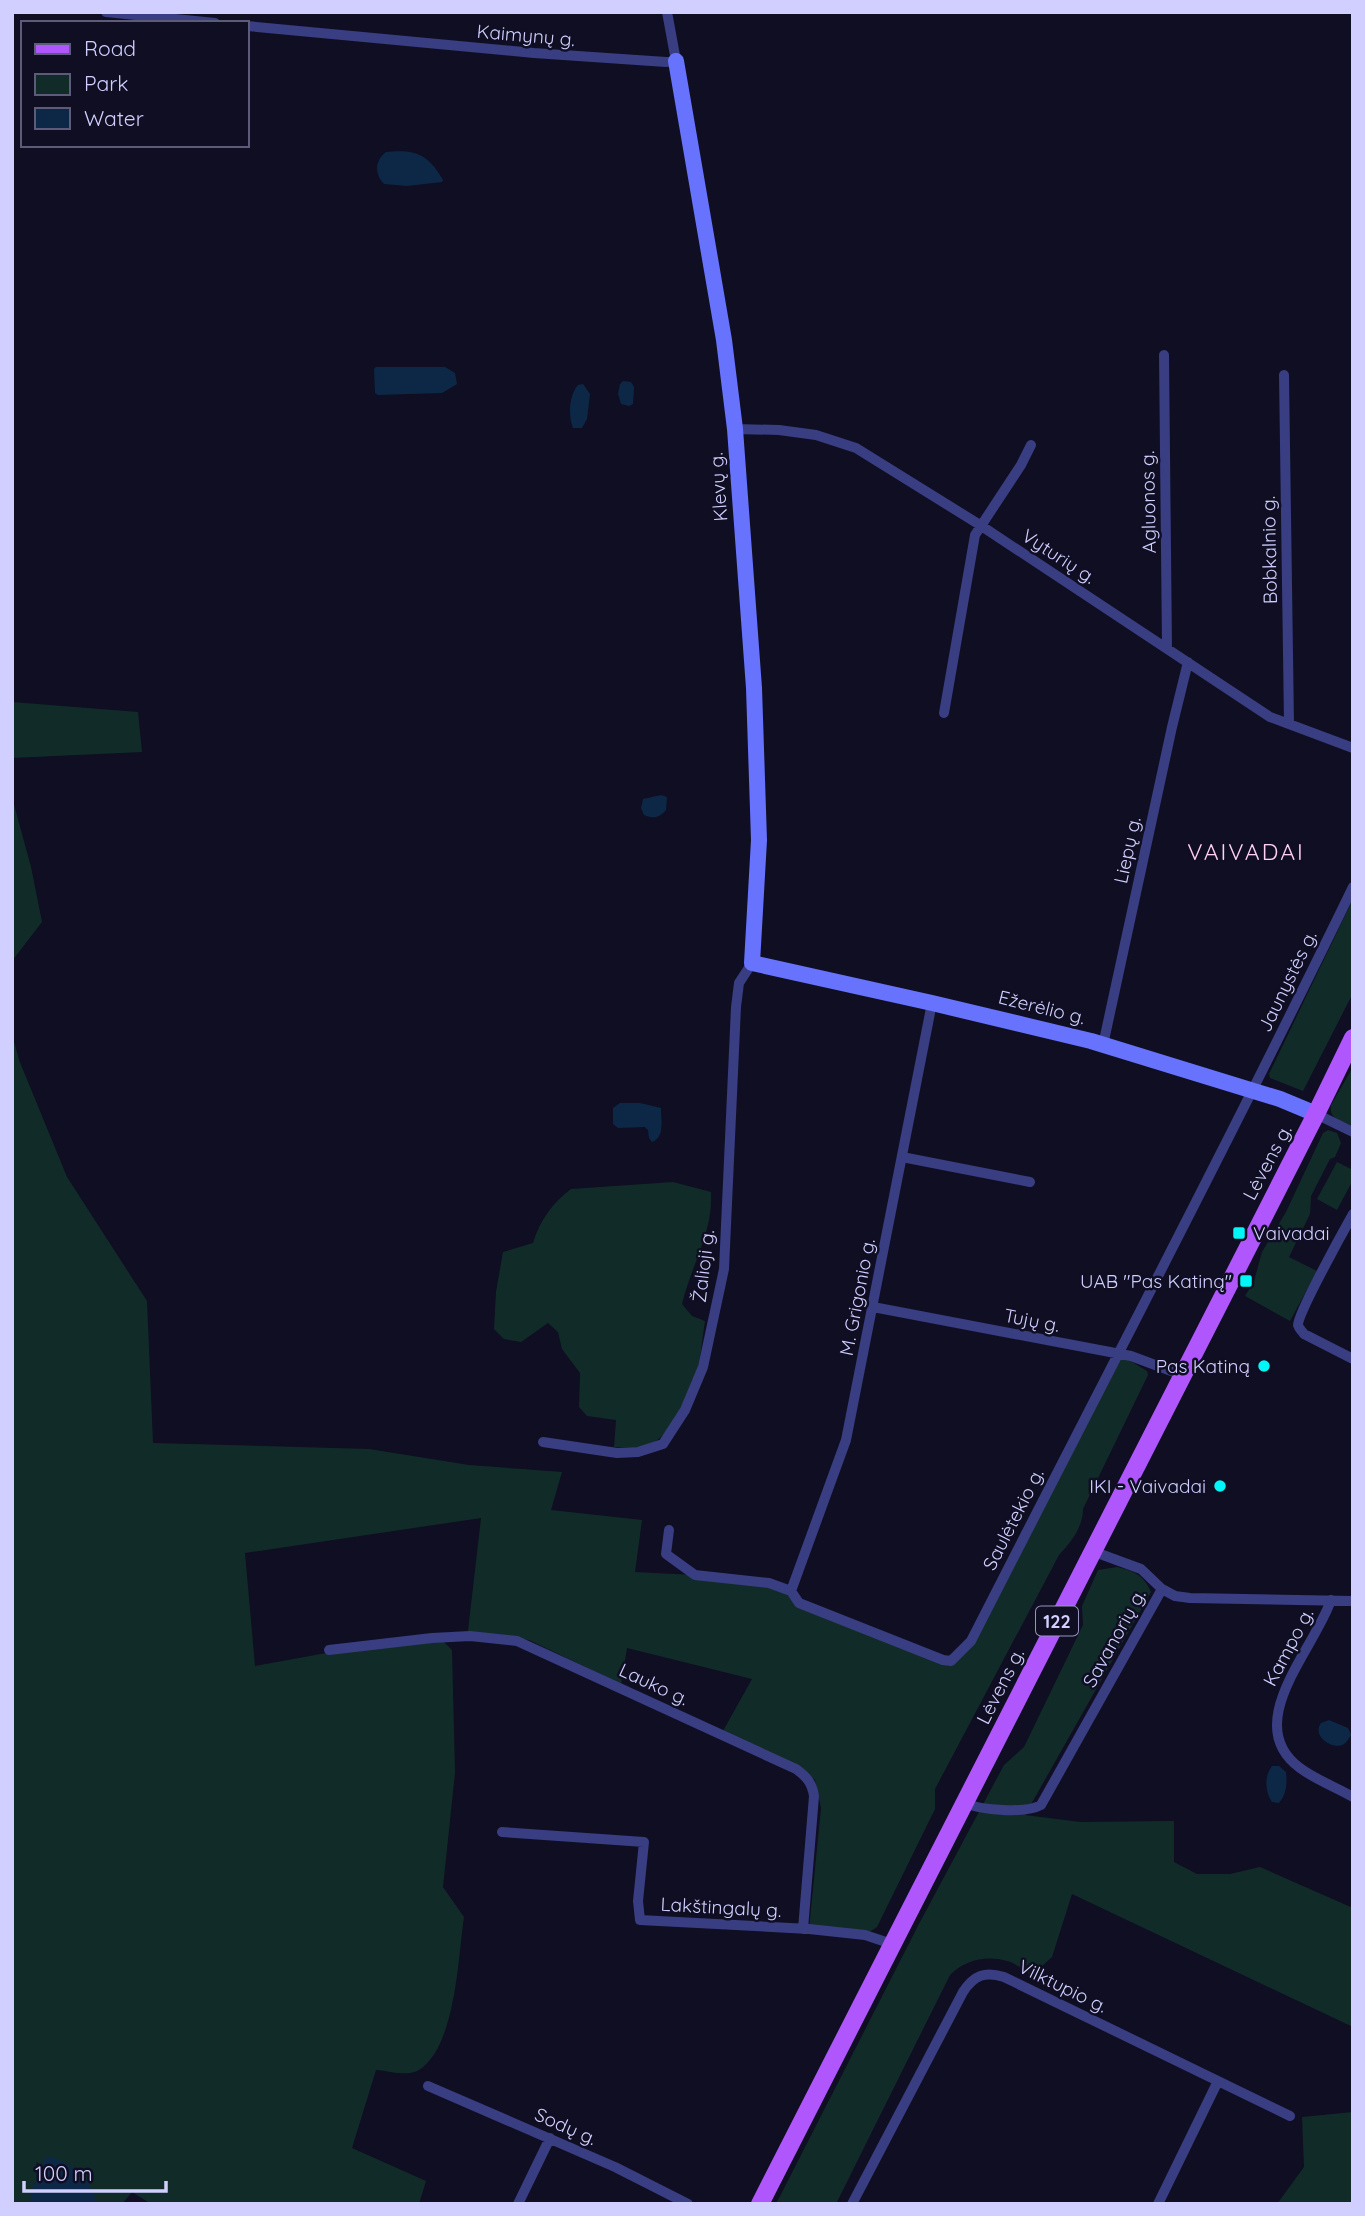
<svg xmlns="http://www.w3.org/2000/svg" width="1365" height="2216" font-family="Quicksand,sans-serif">
<style>
.green{fill:#112c28}
.water{fill:#0d2847}
.lines{fill:none;stroke-linecap:round;stroke-linejoin:round}
.street{stroke:#393d81;stroke-width:10}
.secondary{stroke:#6772fd;stroke-width:16}
.primary{stroke:#af57fd;stroke-width:18}
.poi-dot{fill:#03f6f7;stroke:#0f0e22;stroke-width:2.5}
.labels{text-anchor:middle;dominant-baseline:central;stroke-width:5;stroke-linejoin:round;paint-order:stroke}
.shield{fill:#0f0e22;stroke:#9695bd;stroke-width:2}
.shield-label{font-size:18px;font-weight:bold;fill:#d0cfff}
.street-label{font-size:19px;fill:#d0cfff;stroke:#0f0e22}
.poi-label{font-size:19px;fill:#d0cfff;stroke:#0f0e22;text-anchor:end}
.quarter-label{font-size:23px;letter-spacing:2px;fill:#ffd1f2;stroke:#0f0e22}
</style>
<rect width="100%" height="100%" fill="#0f0e22"/>
<path class="green" d="M 12,702 L 138,712 L 142,752 L 12,758 Z
M 12,797 L 31,867 L 42,922 L 12,961 Z
M 1353,899 L 1353,993 L 1303,1091 L 1270,1078 L 1269,1074 Z
M 12,1034 L 19,1060 L 67,1177 L 147,1301 L 153,1443 L 369,1449 L 469,1465 L 562,1472 L 551,1510 L 642,1520 L 635,1572 L 695,1575 L 791,1591 L 799,1603 L 943,1660 L 959,1655 L 1119,1354 L 1147,1371 L 1148,1375 L 1083,1509 C 1083,1527 1071,1542 1059,1555 L 935,1789 L 935,1809 L 877,1927 L 865,1935 L 809,1929 L 821,1808 L 815,1780 L 804,1770 L 723,1731 L 752,1679 L 627,1648 L 621,1684 L 529,1640 L 468,1631 L 481,1518 L 245,1553 L 255,1666 L 332,1652 L 441,1639 L 452,1650 L 455,1773 L 443,1887 L 464,1917 C 458,1957 456,2046 419,2070 C 408,2077 389,2071 376,2070 L 352,2148 L 426,2181 L 419,2204 L 151,2204 L 132,2192 L 122,2204 L 12,2204 Z
M 1353,1067 L 1353,1126 C 1342,1121 1328,1119 1331,1105 Z
M 1328,1130 L 1337,1133 L 1341,1143 L 1335,1157 L 1330,1159 L 1311,1196 L 1310,1214 L 1289,1257 L 1317,1271 L 1290,1321 L 1245,1296 L 1254,1281 L 1262,1252 L 1286,1212 L 1323,1133 Z
M 1337,1162 L 1353,1170 L 1353,1180 L 1337,1210 L 1317,1199 Z
M 673,1182 L 711,1192 C 711,1201 711,1211 709,1220 C 703,1249 689,1275 682,1304 L 692,1316 L 705,1321 C 702,1340 701,1358 696,1376 C 691,1396 671,1435 652,1443 C 639,1449 627,1447 614,1447 L 616,1420 L 587,1416 L 579,1407 L 580,1373 L 562,1349 L 558,1332 L 548,1323 L 521,1342 L 504,1339 L 494,1329 L 496,1292 L 503,1252 L 533,1243 C 539,1222 553,1202 571,1189 Z
M 1117,1567 C 1134,1571 1144,1575 1151,1592 L 1025,1815 L 1080,1822 L 1174,1821 L 1174,1862 L 1197,1874 L 1230,1874 L 1260,1867 L 1353,1908 L 1353,2027 L 1072,1894 L 1052,1957 L 1031,1976 C 1024,1971 1016,1963 1007,1961 C 986,1955 965,1960 950,1975 L 836,2204 L 776,2204 L 920,1922 L 1004,1765 L 1024,1747 L 1083,1625 L 1082,1606 L 1098,1570 Z
M 1353,2112 L 1353,2204 L 1277,2204 L 1304,2167 L 1302,2117 Z"/>
<path class="water" d="M 386,152 C 416,149 428,154 443,180 L 442,182 L 407,186 L 384,184 C 374,174 375,160 386,152 Z
M 376,367 L 445,367 L 455,373 L 457,384 L 442,393 L 378,395 L 375,393 L 374,369 Z
M 623,381 L 631,382 L 634,387 L 633,404 L 629,406 L 621,404 L 618,394 L 620,384 Z
M 583,384 L 590,394 L 587,419 L 582,428 L 573,428 C 568,416 569,395 578,385 Z
M 661,795 L 667,797 L 666,810 C 659,818 654,819 644,815 L 641,808 L 643,799 Z
M 620,1103 L 640,1103 L 661,1108 C 661,1119 665,1138 652,1142 L 649,1138 L 648,1130 L 645,1127 L 618,1128 L 613,1124 L 613,1108 Z
M 1329,1720 L 1348,1728 L 1351,1735 C 1349,1738 1347,1742 1344,1744 C 1334,1751 1311,1737 1321,1723 Z
M 1272,1766 L 1279,1766 L 1286,1772 C 1287,1783 1287,1794 1279,1803 L 1272,1802 C 1265,1792 1264,1776 1272,1766 Z
M 52,2157 C 69,2163 96,2182 95,2201 L 93,2204 L 30,2204 L 31,2192 L 45,2158 Z"/>
<g class="lines">
<path class="street" d="M 106,12 L 215,23
M 247,26 L 534,53 L 666,62 L 676,61 L 667,12
M 1164,355 L 1167,648
M 1284,375 L 1289,724
M 735,429 L 779,430 L 816,435 L 856,448 L 980,525 L 1270,717 L 1353,748
M 944,713 L 975,535 L 1021,465 L 1031,445
M 1103,1045 L 1172,727 L 1188,662
M 1316,1114 L 1353,1132
M 902,1157 L 1030,1182
M 1353,1214 C 1344,1230 1298,1313 1298,1325 C 1299,1329 1302,1331 1304,1334 L 1353,1359
M 873,1307 L 1131,1356 L 1182,1375
M 543,1442 L 617,1453 L 638,1452 L 663,1444 L 685,1410 L 703,1367 L 724,1269 L 736,1007 L 739,983 L 752,963
M 669,1530 L 666,1554 L 695,1575 L 769,1583 L 791,1591 L 799,1603 L 943,1660 L 951,1661 L 971,1641 C 1099,1390 1230,1140 1353,887
M 1092,1551 L 1141,1569 L 1162,1589
M 791,1591 L 846,1440 L 932,1003
M 1331,1600 C 1314,1650 1240,1724 1300,1768 C 1316,1780 1336,1787 1353,1797
M 329,1650 L 432,1638 L 470,1636 L 517,1641 L 796,1769 C 807,1777 812,1783 814,1796 L 803,1929
M 964,1803 C 981,1810 1025,1814 1041,1805 L 1162,1589 L 1175,1596 L 1190,1598 L 1353,1601
M 502,1832 L 644,1842 L 638,1901 L 640,1920 L 809,1929 L 865,1935 L 892,1944
M 428,2086 L 615,2167 L 688,2204
M 518,2204 L 550,2138
M 852,2204 L 963,1992 C 974,1975 985,1971 1004,1977 L 1290,2116
M 1158,2204 L 1218,2081"/>
<path class="secondary" d="M 676,61 L 724,340 L 735,429 L 754,688 L 759,840 L 752,963 L 932,1003 L 1091,1041 L 1280,1099 L 1316,1114"/>
<path class="primary" d="M 760,2204 L 1316,1114 L 1353,1038"/>
</g>
<g class="poi-dot">
<rect x="1232" y="1226" width="14" height="14" rx="3.5"/>
<rect x="1239" y="1274" width="14" height="14" rx="3.5"/>
<circle cx="1264" cy="1366" r="7"/>
<circle cx="1220" cy="1486" r="7"/>
</g>
<g class="labels">
<rect class="shield" x="1036" y="1606.5" width="42" height="29" rx="5"/>
<g class="shield-label">
<text x="1057" y="1621">122</text>
</g>
<g class="street-label">
<text transform="translate(526 35) rotate(5)">Kaimynų g.</text>
<text transform="translate(718 487) rotate(-94)">Klevų g.</text>
<text transform="translate(1148 502) rotate(-91)">Agluonos g.</text>
<text transform="translate(1269 550) rotate(-91)">Bobkalnio g.</text>
<text transform="translate(1059 556) rotate(33)">Vyturių g.</text>
<text transform="translate(1127 850) rotate(-78)">Liepų g.</text>
<text transform="translate(1287 981) rotate(-64)">Jaunystės g.</text>
<text transform="translate(1042 1007) rotate(14)">Ežerėlio g.</text>
<text transform="translate(1267 1162) rotate(-62)">Lėvens g.</text>
<text transform="translate(703 1266) rotate(-83)">Žalioji g.</text>
<text transform="translate(857 1297) rotate(-79)">M. Grigonio g.</text>
<text transform="translate(1032 1320) rotate(11)">Tujų g.</text>
<text transform="translate(1013 1519) rotate(-63)">Saulėtekio g.</text>
<text transform="translate(1114 1638) rotate(-61)">Savanorių g.</text>
<text transform="translate(1288 1647) rotate(-62)">Kampo g.</text>
<text transform="translate(654 1684) rotate(25)">Lauko g.</text>
<text transform="translate(1000 1686) rotate(-63)">Lėvens g.</text>
<text transform="translate(721 1907) rotate(3)">Lakštingalų g.</text>
<text transform="translate(1063 1986) rotate(26)">Vilktupio g.</text>
<text transform="translate(566 2126) rotate(24)">Sodų g.</text>
</g>
<g class="poi-label">
<text x="1253" y="1233" text-anchor="start">Vaivadai</text>
<text x="1232" y="1281">UAB "Pas Katiną"</text>
<text x="1250" y="1366">Pas Katiną</text>
<text x="1206" y="1486">IKI - Vaivadai</text>
</g>
<g class="quarter-label">
<text x="1246" y="851">VAIVADAI</text>
</g>
</g>
<rect width="1365" height="2216" fill="none" stroke="#d0cfff" stroke-width="28"/>
<rect x="21" y="21" width="228" height="126" fill="#0f0e22" stroke="#5c5b7a" stroke-width="2"/>
<rect x="35" y="44" width="35" height="10" fill="#af57fd" stroke="#5c5b7a" stroke-width="2"/>
<text x="84" y="56" font-size="21" fill="#d0cfff">Road</text>
<rect x="35" y="74" width="35" height="21" fill="#112c28" stroke="#5c5b7a" stroke-width="2"/>
<text x="84" y="91" font-size="21" fill="#d0cfff">Park</text>
<rect x="35" y="108" width="35" height="21" fill="#0d2847" stroke="#5c5b7a" stroke-width="2"/>
<text x="84" y="126" font-size="21" fill="#d0cfff">Water</text>
<path d="M24 2181v10h142v-10" fill="none" stroke="#d0cfff" stroke-width="3.5"/>
<text x="35" y="2181" font-size="21" fill="#d0cfff" stroke="#0f0e22" stroke-width="5" paint-order="stroke">100 m</text>
</svg>
